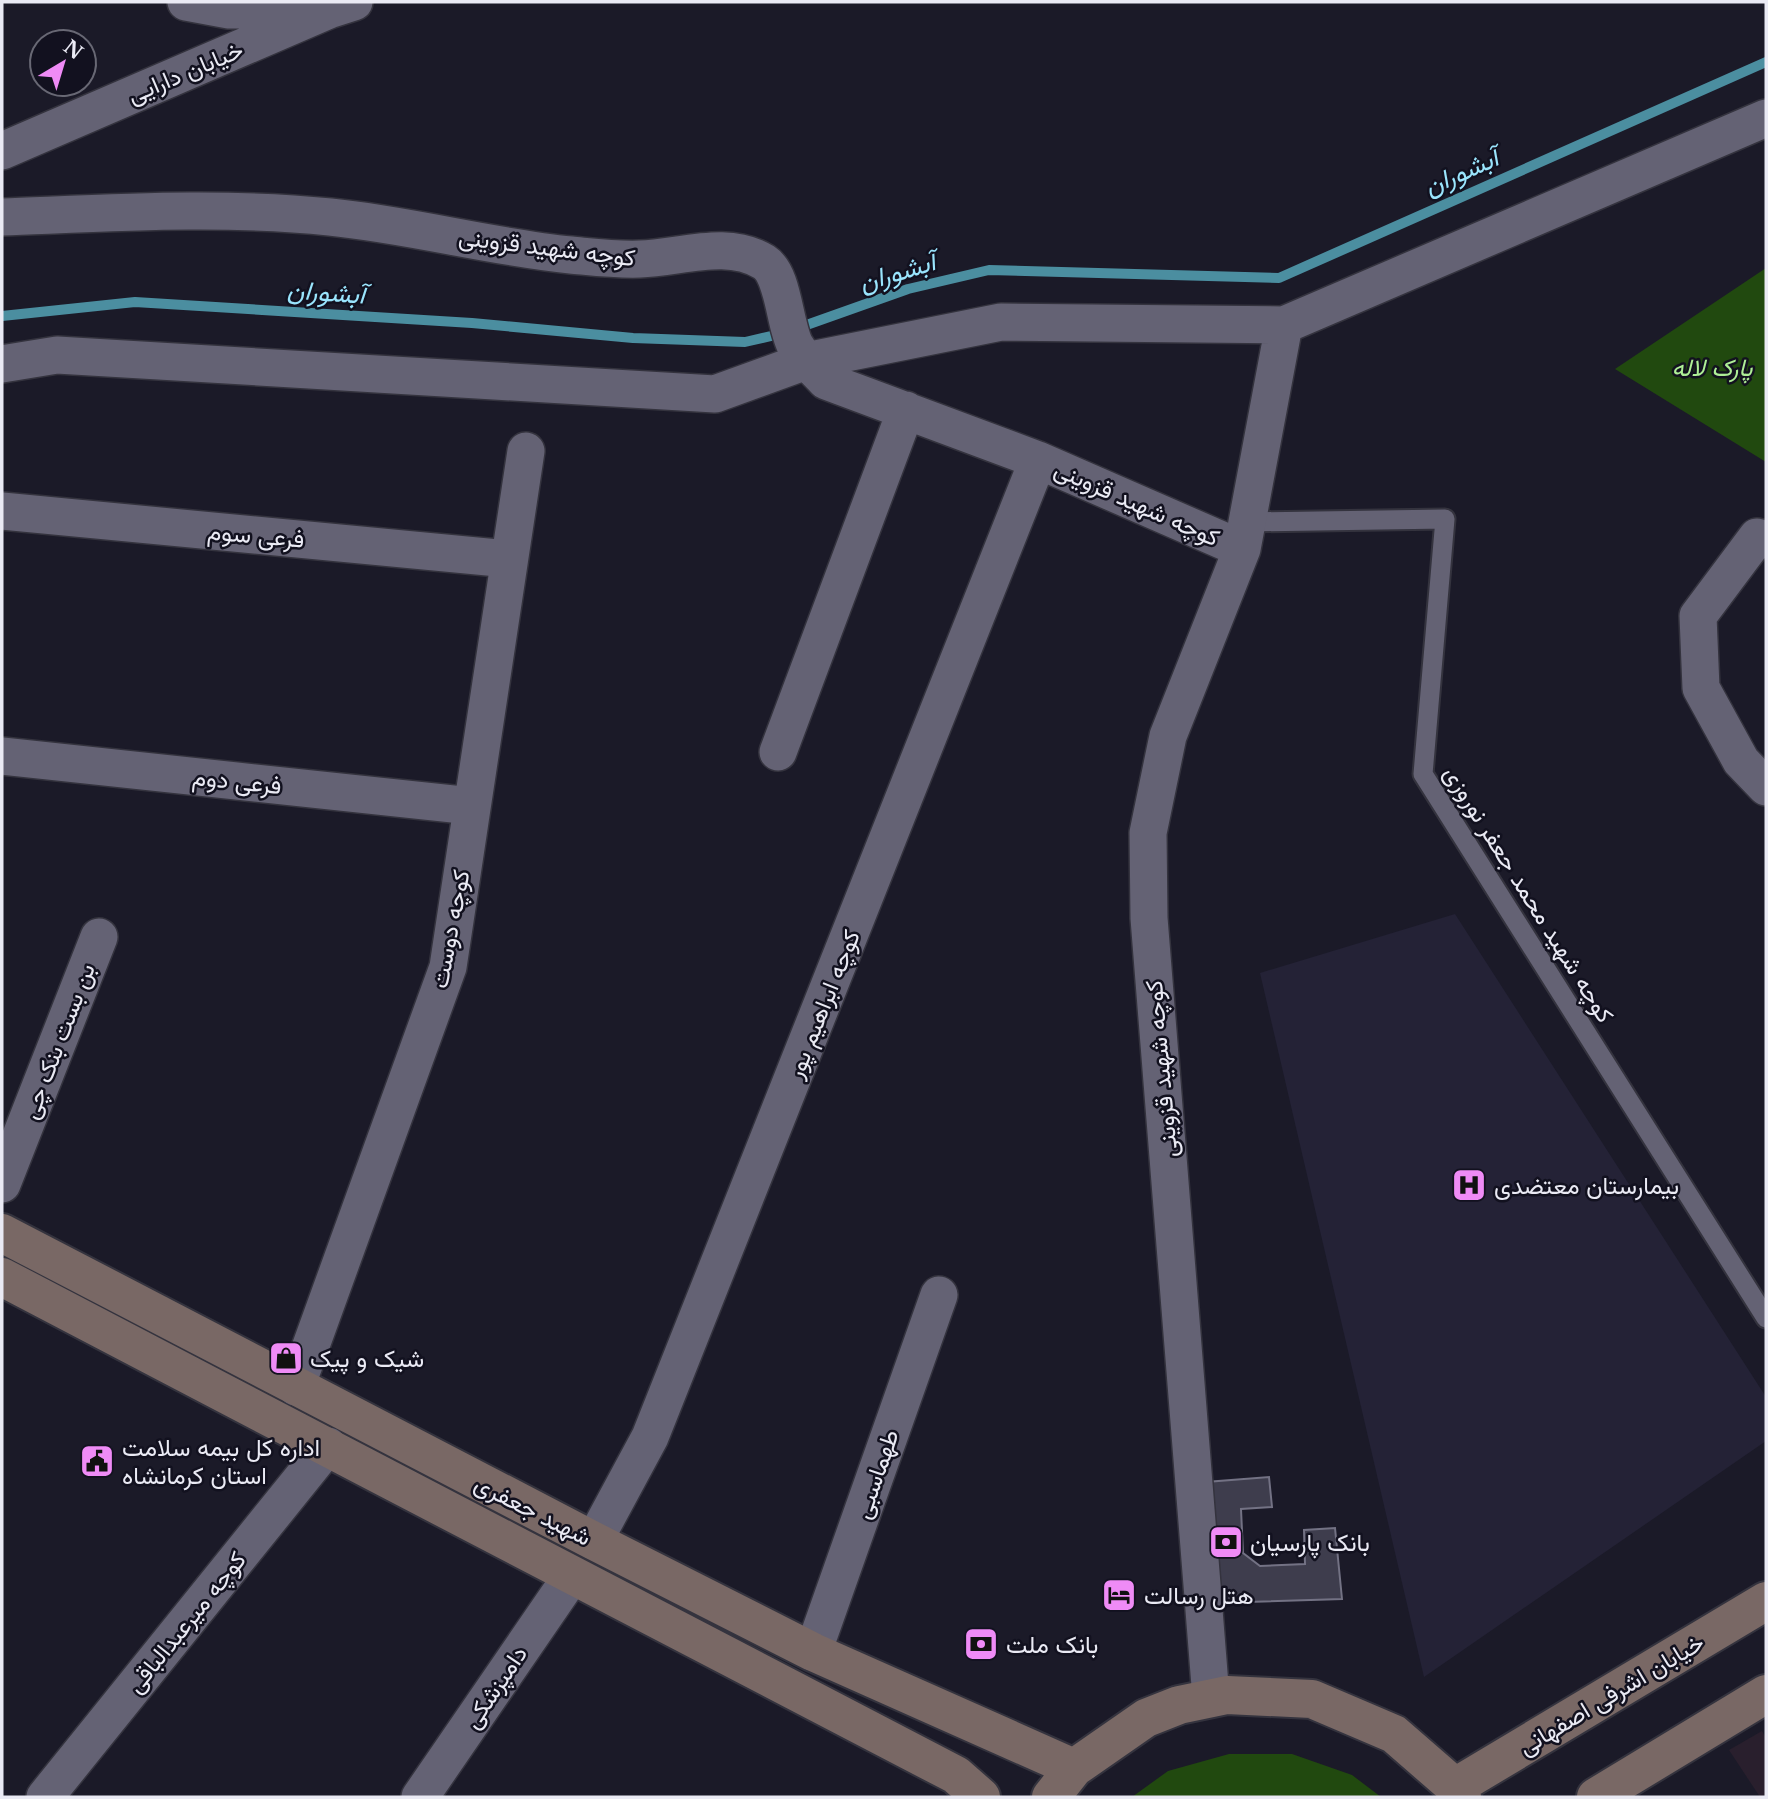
<svg xmlns="http://www.w3.org/2000/svg" width="1768" height="1799" font-family="'Libre Baskerville',Vazirmatn,serif">
<style>
.built{fill:#242236}
.education{fill:#291f2d}
.green{fill:#21490f}
.lines{fill:none;stroke-linecap:round;stroke-linejoin:round}
.stream{stroke:#4b8ea0;stroke-width:10}
.building{fill:#3e3d4d;stroke:#737284;stroke-width:2}
.service-casing{stroke:#34333e;stroke-width:23}
.minor-casing{stroke:#34333e;stroke-width:40}
.secondary-casing{stroke:#34333e;stroke-width:42}
.service{stroke:#646274;stroke-width:19}
.minor{stroke:#646274;stroke-width:37}
.secondary{stroke:#796865;stroke-width:38}
.labels{text-anchor:middle;dominant-baseline:central;stroke-width:5;stroke-linejoin:round;paint-order:stroke}
.street-label{font-size:24px;fill:#eaeaf4;stroke:#12111f}
.park-label{font-size:24px;font-style:italic;fill:#aeef96;stroke:#12111f}
.poi-label{font-size:24px;fill:#eaeaf4;stroke:#12111f;text-anchor:start}
.water-label{font-size:26px;font-style:italic;fill:#9ae5fd;stroke:#12111f}
</style>
<rect width="100%" height="100%" fill="#1b1a28"/>
<path class="built" d="M 1455,914 L 1766,1397 L 1766,1441 L 1424,1677 L 1260,973 Z"/>
<path class="education" d="M 1762,1731 L 1766,1738 L 1766,1797 L 1760,1797 L 1729,1750 Z"/>
<path class="green" d="M 1766,268 L 1766,462 L 1615,369 Z
M 1229,1754 L 1292,1754 L 1352,1775 L 1381,1797 L 1132,1797 L 1168,1771 Z"/>
<g class="lines">
<path class="stream" d="M 2,316 L 135,302 L 472,323 L 633,338 L 745,342 L 784,333 L 908,289 L 989,270 L 1279,278 L 1766,62"/>
</g>
<path class="building" d="M 1269,1477 L 1272,1507 L 1241,1509 L 1243,1553 L 1260,1566 L 1305,1564 L 1304,1530 L 1335,1528 L 1342,1599 L 1214,1603 L 1206,1482 Z"/>
<g class="lines">
<g class="service-casing">
<path id="service" d="M 1247,522 L 1445,519 L 1423,774 L 1766,1318"/>
</g>
<g class="minor-casing">
<path id="minor" d="M 186,2 L 229,10 L 329,10 L 354,2
M 2,151 L 329,10
M 2,217 C 111,213 222,206 330,217 C 411,225 490,247 571,255 C 593,257 617,260 640,259 C 680,258 727,239 764,262 C 784,275 784,323 795,345 C 803,359 815,369 826,381 L 1038,460 L 1242,549 L 1168,736 L 1148,833 L 1149,918 L 1211,1698
M 2,364 L 57,355 L 715,394 L 806,361 L 1001,322 L 1284,325 L 1766,118
M 2,511 L 509,559
M 1766,540 L 1757,537 L 1698,616 L 1701,688 L 1741,761 L 1766,787
M 1242,549 L 1284,325
M 778,752 L 906,410
M 2,756 L 472,806
M 2,1184 L 99,937
M 296,1387 L 448,967 L 526,451
M 594,1541 L 650,1437 L 1038,460
M 813,1652 L 939,1295
M 45,1797 L 328,1446
M 420,1797 L 571,1577"/>
</g>
<g class="secondary-casing">
<path id="secondary" d="M 2,1233 L 594,1541 L 813,1652 L 1074,1768
M 2,1277 C 320,1443 637,1611 956,1775 L 981,1797
M 1455,1787 L 1766,1601
M 1051,1797 L 1074,1768 L 1146,1718 L 1179,1705 L 1227,1695 L 1312,1699 L 1394,1734 L 1455,1787 L 1462,1797
M 1596,1797 L 1766,1694"/>
</g>
<use href="#service" class="service"/>
<use href="#minor" class="minor"/>
<use href="#secondary" class="secondary"/>
</g>
<defs>
<g id="hospital-square" transform="scale(1.75)"><rect x="-9" y="-9" width="18" height="18" rx="4" fill="#ef8bf6" stroke="#12111f"/><path d="M-5-5h3v3.5h4V-5h3V5h-3V1.5h-4V5h-3Z" fill="#111"/></g>
<g id="shop-square" transform="scale(1.75)"><rect x="-9" y="-9" width="18" height="18" rx="4" fill="#ef8bf6" stroke="#12111f"/><path d="M-5-2.5h2.3a2.7 3.5 0 0 1 5.4 0H5L5.5 6h-11ZM-1.5-2.5h3a1.5 2.3 0 0 0-3 0Z" fill="#111"/></g>
<g id="civic-square" transform="scale(1.75)"><rect x="-9" y="-9" width="18" height="18" rx="4" fill="#ef8bf6" stroke="#12111f"/><path d="M-.6-6.5H3V-4.5H.6V-3L4-1V1h2V6H-6V1h2V-1L-.6-3ZM-1.2 2.5V6h2.4V2.5Z" fill="#111"/></g>
<g id="bank-square" transform="scale(1.75)"><rect x="-9" y="-9" width="18" height="18" rx="4" fill="#ef8bf6" stroke="#12111f"/><path d="M-6-4H6V4H-6ZM0-2.3a2.3 2.3 0 1 0 0 4.6a2.3 2.3 0 1 0 0-4.6Z" fill="#111"/></g>
<g id="hotel-square" transform="scale(1.75)"><rect x="-9" y="-9" width="18" height="18" rx="4" fill="#ef8bf6" stroke="#12111f"/><path d="M-6-4.5h1.5V1H6V5H4.5V3h-9V5H-6ZM-4 0a1.8 1.8 0 1 1 3.6 0ZM.5 0V-2.5h3Q6-2.5 6 0Z" fill="#111"/></g>
</defs>
<g fill-rule="evenodd">
<use href="#hospital-square" x="1469" y="1185"/>
<use href="#shop-square" x="286" y="1358"/>
<use href="#civic-square" x="97" y="1461"/>
<use href="#bank-square" x="1226" y="1542"/>
<use href="#hotel-square" x="1119" y="1595"/>
<use href="#bank-square" x="981" y="1644"/>
</g>
<g class="labels">
<g class="street-label">
<text transform="translate(185 72) rotate(-23)">خیابان دارایی</text>
<text transform="translate(547 247) rotate(7)">کوچه شهید قزوینی</text>
<text transform="translate(1137 503) rotate(24)">کوچه شهید قزوینی</text>
<text transform="translate(256 535) rotate(5)">فرعی سوم</text>
<text transform="translate(237 781) rotate(6)">فرعی دوم</text>
<text transform="translate(1529 894) rotate(58)">کوچه شهید محمد جعفر نوروزی</text>
<text transform="translate(450 929) rotate(-79)">کوچه دوست</text>
<text transform="translate(823 1004) rotate(-68)">کوچه ابراهیم پور</text>
<text transform="translate(58 1041) rotate(-69)">بن بست بنک چی</text>
<text transform="translate(1161 1069) rotate(-95)">کوچه شهید قزوینی</text>
<text transform="translate(876 1474) rotate(-71)">طهماسبی</text>
<text transform="translate(533 1510) rotate(27)">شهید جعفری</text>
<text transform="translate(186 1622) rotate(-51)">کوچه میرعبدالباقی</text>
<text transform="translate(495 1687) rotate(-56)">دامپزشکی</text>
<text transform="translate(1611 1694) rotate(-31)">خیابان اشرفی اصفهانی</text>
</g>
<g class="park-label">
<text x="1712" y="367">پارک لاله</text>
</g>
<g class="poi-label">
<text x="1494" y="1185">بیمارستان معتضدی</text>
<text x="310" y="1358">شیک و پیک</text>
<text x="122" y="1447">اداره کل بیمه سلامت<tspan x="122" dy="28">استان کرمانشاه</tspan></text>
<text x="1250" y="1542">بانک پارسیان</text>
<text x="1144" y="1595">هتل رسالت</text>
<text x="1006" y="1644">بانک ملت</text>
</g>
<g class="water-label">
<text transform="translate(1461 172) rotate(-24)">آبشوران</text>
<text transform="translate(897 272) rotate(-17)">آبشوران</text>
<text transform="translate(326 292) rotate(4)">آبشوران</text>
</g>
</g>
<rect width="1768" height="1799" fill="none" stroke="#eaeaf4" stroke-width="7"/>
<g transform="translate(63 63) rotate(38)"><circle r="33" fill="#12111f" stroke="#686874" stroke-width="2"/>
<path d="M0-5L12 26L0 18L-12 26Z" fill="#ef8bf6"/>
<text y="-10" font-size="19" font-weight="bold" text-anchor="middle" fill="#eaeaf4">N</text>
</g>
</svg>
